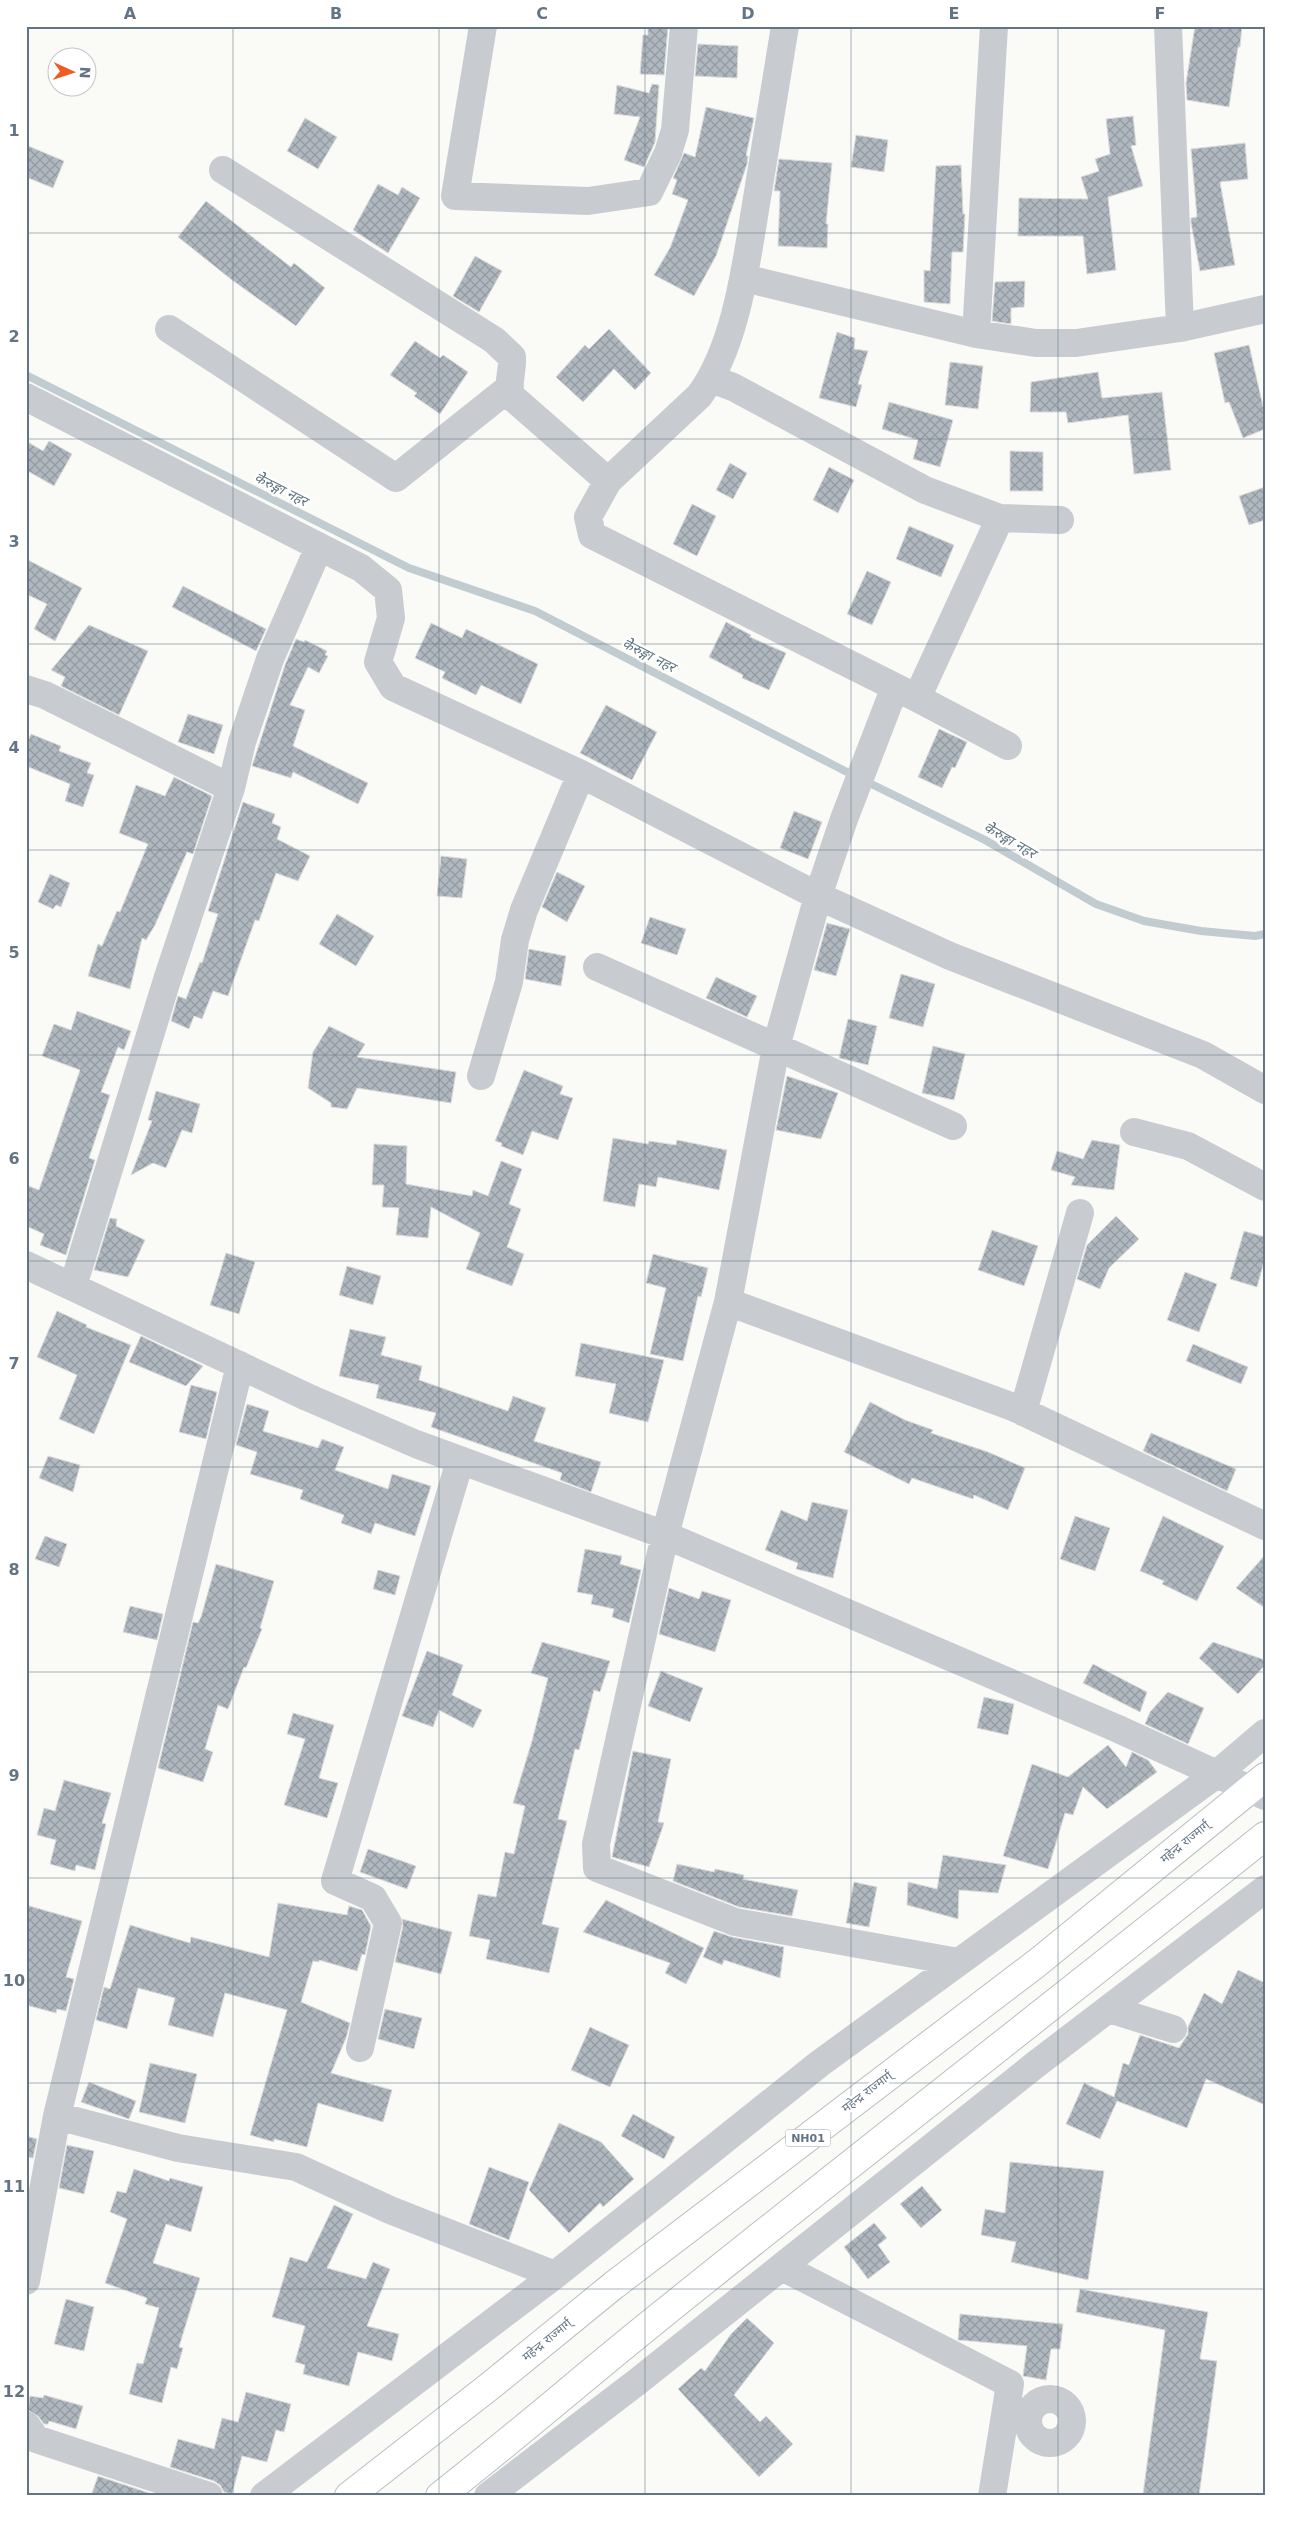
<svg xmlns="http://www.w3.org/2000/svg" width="1291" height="2522" font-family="'DejaVu Sans','Noto Sans Devanagari',sans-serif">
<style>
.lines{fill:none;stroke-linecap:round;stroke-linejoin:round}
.stream{stroke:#c1ccd1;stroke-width:8}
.building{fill:url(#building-cross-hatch);stroke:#dcdcda}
.highway-casing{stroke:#babec1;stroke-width:30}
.minor{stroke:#c8ccd0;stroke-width:28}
.highway{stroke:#fff;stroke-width:28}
.grid{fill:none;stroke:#637485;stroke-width:1;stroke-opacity:0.55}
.labels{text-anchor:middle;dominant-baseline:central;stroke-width:5;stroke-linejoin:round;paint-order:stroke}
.shield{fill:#fff;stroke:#929eaa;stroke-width:1}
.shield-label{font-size:11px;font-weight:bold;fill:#637485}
.street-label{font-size:12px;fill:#637485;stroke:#fff}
.water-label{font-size:14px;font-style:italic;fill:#5e747e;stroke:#fff}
.neatline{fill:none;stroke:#637485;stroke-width:2}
.grid-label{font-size:16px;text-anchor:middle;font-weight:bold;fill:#637485}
</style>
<defs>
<pattern id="building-cross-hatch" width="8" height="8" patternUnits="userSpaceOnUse" patternTransform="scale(1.25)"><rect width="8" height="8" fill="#b0b8bf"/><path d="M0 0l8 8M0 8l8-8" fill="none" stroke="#939aa1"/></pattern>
</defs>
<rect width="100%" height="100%" fill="#fafaf7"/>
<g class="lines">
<path class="stream" d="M 26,375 L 409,568 L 535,611 L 845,771 L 985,840 L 1096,904 L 1144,921 L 1201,931 L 1255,936 L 1265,934"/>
</g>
<path class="building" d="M 648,26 L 668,26 L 664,75 L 640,74 L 643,35 L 648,35 Z
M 1195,26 L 1242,26 L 1240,47 L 1238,47 L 1229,107 L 1187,100 L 1186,83 Z
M 698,44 L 738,46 L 737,78 L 695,76 Z
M 652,84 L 659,85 L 655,142 L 644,167 L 624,160 L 640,117 L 614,114 L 617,85 L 649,93 Z
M 706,107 L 754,118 L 746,156 L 748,156 L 747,164 L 716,256 L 694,296 L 654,275 L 670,248 L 688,200 L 672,194 L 677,180 L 673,178 L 684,153 L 695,157 Z
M 1133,116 L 1136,145 L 1131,146 L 1143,186 L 1108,197 L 1116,270 L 1087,274 L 1083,236 L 1018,236 L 1019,198 L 1088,199 L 1081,177 L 1099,171 L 1095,159 L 1110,154 L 1106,119 Z
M 305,118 L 337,137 L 318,169 L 287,151 Z
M 856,135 L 888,140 L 884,172 L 851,167 Z
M 1245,143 L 1248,179 L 1220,182 L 1235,265 L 1200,271 L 1191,223 L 1191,218 L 1197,217 L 1191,149 Z
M 26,145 L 64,161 L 53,188 L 26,177 Z
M 779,159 L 832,163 L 826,224 L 828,224 L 827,248 L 778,246 L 780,191 L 774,191 Z
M 961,165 L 963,214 L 965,214 L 963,252 L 952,252 L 950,304 L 924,302 L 924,270 L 930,271 L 936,166 Z
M 378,184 L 398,195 L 402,187 L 420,198 L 388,253 L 353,230 Z
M 206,201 L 291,267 L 294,263 L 325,288 L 296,326 L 232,280 L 178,237 Z
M 475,256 L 502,271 L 479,312 L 453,296 Z
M 1025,281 L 1024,307 L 1011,308 L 1011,324 L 992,321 L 995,282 Z
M 609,329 L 651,373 L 635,390 L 614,369 L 583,402 L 556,377 L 585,345 L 589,349 Z
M 837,332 L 855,338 L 854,349 L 868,351 L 858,384 L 862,385 L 856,407 L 819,398 Z
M 415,341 L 440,358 L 443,355 L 468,372 L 440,414 L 414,396 L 417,393 L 390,375 Z
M 1249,345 L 1265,415 L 1265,429 L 1243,438 L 1229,402 L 1225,403 L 1214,353 Z
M 950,362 L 983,366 L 978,409 L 945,405 Z
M 1098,372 L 1102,398 L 1162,392 L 1171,470 L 1134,474 L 1128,415 L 1068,423 L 1066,412 L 1030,412 L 1031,382 Z
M 889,402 L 953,420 L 940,467 L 913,459 L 918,440 L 882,429 Z
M 26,441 L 43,451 L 49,441 L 72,454 L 54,486 L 26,470 Z
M 1010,451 L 1043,452 L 1043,491 L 1010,491 Z
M 730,463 L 747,473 L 733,499 L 716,490 Z
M 829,467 L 854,480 L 838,513 L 813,500 Z
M 1265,487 L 1265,520 L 1249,525 L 1239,496 Z
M 692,504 L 716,516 L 697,556 L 673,544 Z
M 909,526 L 954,545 L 941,577 L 896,559 Z
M 26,559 L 82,588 L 55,641 L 34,629 L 47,604 L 26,594 Z
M 867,571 L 891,582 L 872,625 L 847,614 Z
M 183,586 L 266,629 L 256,651 L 172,607 Z
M 726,622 L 751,635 L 750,637 L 786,653 L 769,690 L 742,678 L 743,675 L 709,657 Z
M 431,623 L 462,638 L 466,629 L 538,664 L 521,704 L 481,685 L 476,695 L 442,678 L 445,672 L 415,658 Z
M 89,625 L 148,651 L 119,715 L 61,686 L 65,677 L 51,670 Z
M 296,639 L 304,642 L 305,640 L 327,651 L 325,655 L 328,656 L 319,673 L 308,667 L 290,705 L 305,710 L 293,746 L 368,783 L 358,804 L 293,772 L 291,778 L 252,766 L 285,665 Z
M 606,705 L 657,732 L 632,780 L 580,753 Z
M 188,714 L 223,725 L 214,754 L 178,742 Z
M 939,729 L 967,742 L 955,768 L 952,767 L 942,788 L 918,777 Z
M 31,734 L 61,746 L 59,751 L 91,763 L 87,773 L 94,775 L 83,807 L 65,801 L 70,784 L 26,766 L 26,746 Z
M 174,777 L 212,796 L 193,854 L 187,852 L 155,925 L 146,940 L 142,938 L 130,989 L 88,976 L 98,944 L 102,946 L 117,911 L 120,912 L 148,844 L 119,833 L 136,785 L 165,796 Z
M 243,802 L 275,814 L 272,823 L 281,827 L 277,839 L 310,856 L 298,881 L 276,873 L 259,921 L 255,920 L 228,996 L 213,991 L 202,1019 L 194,1016 L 189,1029 L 171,1021 L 178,996 L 186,999 L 200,962 L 202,963 L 218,914 L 208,911 Z
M 794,811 L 822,822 L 808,859 L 780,848 Z
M 441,856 L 467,859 L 462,898 L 437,896 Z
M 557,872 L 585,886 L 567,922 L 542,907 Z
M 50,874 L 70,883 L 61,907 L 56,905 L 53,909 L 38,902 Z
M 337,914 L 374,936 L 356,966 L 319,944 Z
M 650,917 L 686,929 L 677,955 L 641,943 Z
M 827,923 L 850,929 L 836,976 L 814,970 Z
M 529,949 L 566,956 L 561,986 L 525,979 Z
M 901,974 L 935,984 L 923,1027 L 889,1018 Z
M 716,977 L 757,996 L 747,1017 L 706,998 Z
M 77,1011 L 131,1031 L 124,1050 L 118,1047 L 101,1092 L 110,1095 L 89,1158 L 95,1160 L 66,1255 L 40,1245 L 44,1234 L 26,1226 L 26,1185 L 39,1190 L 80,1070 L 42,1056 L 54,1024 L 71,1030 Z
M 848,1019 L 877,1026 L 868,1065 L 839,1058 Z
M 329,1026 L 365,1044 L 357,1057 L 456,1072 L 451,1103 L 357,1088 L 347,1109 L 331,1107 L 331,1103 L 308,1088 L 313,1052 Z
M 933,1046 L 965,1054 L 954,1100 L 922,1093 Z
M 524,1070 L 563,1086 L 560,1094 L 573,1098 L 558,1140 L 532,1131 L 523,1155 L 501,1146 L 502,1143 L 495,1141 Z
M 787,1076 L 838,1093 L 821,1139 L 776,1130 Z
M 156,1091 L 200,1104 L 192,1133 L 182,1130 L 166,1168 L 153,1163 L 131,1175 L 152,1121 L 148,1120 Z
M 613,1138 L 648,1144 L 649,1141 L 676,1145 L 677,1140 L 727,1150 L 719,1190 L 658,1177 L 656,1187 L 639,1184 L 635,1207 L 603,1201 Z
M 1092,1140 L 1120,1145 L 1114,1190 L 1071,1185 L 1075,1177 L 1051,1170 L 1057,1151 L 1083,1159 Z
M 374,1144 L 407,1146 L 406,1184 L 472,1196 L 473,1190 L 488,1196 L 501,1161 L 522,1169 L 509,1204 L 521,1209 L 507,1247 L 524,1254 L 512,1286 L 466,1269 L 480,1233 L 431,1207 L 428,1238 L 396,1235 L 399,1208 L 382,1207 L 384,1185 L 372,1185 Z
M 1116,1216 L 1139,1239 L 1109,1268 L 1100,1289 L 1077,1279 L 1087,1245 Z
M 110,1218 L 117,1219 L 116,1226 L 145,1240 L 128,1277 L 94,1270 Z
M 992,1230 L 1038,1246 L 1024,1286 L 978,1270 Z
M 1244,1231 L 1265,1237 L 1265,1258 L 1257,1287 L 1230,1279 Z
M 226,1253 L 255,1262 L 239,1314 L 210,1305 Z
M 653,1254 L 708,1268 L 701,1297 L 698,1296 L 683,1361 L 650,1354 L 666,1288 L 646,1283 Z
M 347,1266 L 381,1276 L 373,1305 L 339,1295 Z
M 1185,1272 L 1217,1284 L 1199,1332 L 1167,1320 Z
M 57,1311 L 87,1325 L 86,1327 L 131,1345 L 94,1434 L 59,1419 L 77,1375 L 37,1357 Z
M 350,1329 L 386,1337 L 381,1355 L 422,1366 L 419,1380 L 508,1411 L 513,1396 L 546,1408 L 534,1441 L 601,1462 L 591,1492 L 560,1480 L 562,1473 L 431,1427 L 436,1413 L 376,1398 L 379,1385 L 339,1376 Z
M 141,1336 L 203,1366 L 186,1386 L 129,1362 Z
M 581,1343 L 664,1360 L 648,1422 L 609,1413 L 616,1384 L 575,1376 Z
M 1193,1344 L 1248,1367 L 1241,1384 L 1186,1361 Z
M 191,1385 L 217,1392 L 206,1439 L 179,1432 Z
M 870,1402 L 905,1420 L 933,1430 L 931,1433 L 988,1452 L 1025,1468 L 1008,1510 L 974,1495 L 973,1499 L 912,1478 L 909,1484 L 844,1452 Z
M 247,1404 L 269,1411 L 263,1431 L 318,1448 L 322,1439 L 344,1447 L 335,1470 L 388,1489 L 392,1474 L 431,1486 L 415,1536 L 375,1523 L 371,1534 L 341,1523 L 344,1515 L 300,1499 L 303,1490 L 250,1474 L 257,1452 L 236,1445 Z
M 1151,1433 L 1236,1469 L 1227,1491 L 1143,1451 Z
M 48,1456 L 80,1465 L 73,1492 L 39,1478 Z
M 812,1502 L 848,1510 L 833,1578 L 796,1569 L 798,1563 L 765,1550 L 781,1510 L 807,1521 Z
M 1075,1516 L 1110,1528 L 1095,1571 L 1060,1559 Z
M 1163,1516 L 1224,1546 L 1197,1601 L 1162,1584 L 1164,1581 L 1140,1571 Z
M 45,1536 L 67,1544 L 59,1567 L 35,1559 Z
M 585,1549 L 622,1556 L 620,1564 L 641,1570 L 629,1623 L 612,1617 L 614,1609 L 591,1604 L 593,1595 L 577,1592 Z
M 1265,1555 L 1265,1608 L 1236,1588 Z
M 216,1564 L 274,1581 L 260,1628 L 262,1629 L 246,1668 L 244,1667 L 228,1709 L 218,1705 L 205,1749 L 213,1752 L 203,1782 L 158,1768 L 193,1622 L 198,1623 L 201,1617 Z
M 378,1570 L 400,1576 L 395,1595 L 373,1589 Z
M 669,1588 L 699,1599 L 702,1591 L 731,1600 L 715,1652 L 659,1634 Z
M 130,1606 L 163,1614 L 157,1640 L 123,1632 Z
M 542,1642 L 610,1661 L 600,1692 L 594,1690 L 579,1750 L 575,1749 L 558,1819 L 567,1821 L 542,1924 L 559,1928 L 549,1973 L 486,1959 L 490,1940 L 469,1936 L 478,1894 L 496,1897 L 505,1852 L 514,1854 L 525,1806 L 513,1803 L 532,1741 L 548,1678 L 531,1673 Z
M 1213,1642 L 1265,1660 L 1265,1665 L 1238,1694 L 1199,1658 Z
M 427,1651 L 463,1665 L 452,1695 L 482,1710 L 473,1728 L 439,1710 L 433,1727 L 402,1716 Z
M 1093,1664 L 1147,1692 L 1140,1712 L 1083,1683 Z
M 661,1671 L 703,1688 L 690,1722 L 648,1706 Z
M 1168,1692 L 1204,1708 L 1188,1744 L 1145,1724 L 1150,1712 Z
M 984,1697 L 1014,1704 L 1008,1735 L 977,1728 Z
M 293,1713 L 334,1725 L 319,1778 L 338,1783 L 327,1818 L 284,1805 L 305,1739 L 287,1734 Z
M 1108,1745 L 1126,1767 L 1132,1752 L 1148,1760 L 1157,1772 L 1107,1809 L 1083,1787 L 1073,1815 L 1065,1813 L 1048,1869 L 1003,1856 L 1032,1764 L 1068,1777 Z
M 633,1751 L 671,1759 L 658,1822 L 664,1823 L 649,1867 L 612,1857 Z
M 64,1780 L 111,1793 L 102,1823 L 106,1824 L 95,1870 L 76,1865 L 75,1871 L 50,1864 L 56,1840 L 37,1835 L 44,1808 L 55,1811 Z
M 368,1849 L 416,1866 L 407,1889 L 360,1872 Z
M 943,1855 L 1006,1865 L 998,1893 L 959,1890 L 958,1919 L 907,1905 L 908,1882 L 937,1889 Z
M 677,1864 L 714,1872 L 715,1869 L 744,1875 L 743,1879 L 798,1890 L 792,1916 L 739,1907 L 673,1881 Z
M 854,1882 L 877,1887 L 869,1927 L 846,1923 Z
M 606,1900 L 704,1948 L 686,1984 L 665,1973 L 670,1963 L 583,1932 Z
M 278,1903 L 347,1915 L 349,1906 L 362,1910 L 371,1926 L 365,1955 L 362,1954 L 357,1971 L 319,1960 L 319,1962 L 313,1961 L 301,2002 L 350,2023 L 346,2038 L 331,2073 L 392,2090 L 383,2122 L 318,2103 L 307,2147 L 274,2139 L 274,2142 L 250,2135 L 287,2010 L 225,1993 L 213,2037 L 168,2025 L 175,1998 L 138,1988 L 127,2029 L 96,2020 L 104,1987 L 110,1989 L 130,1925 L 190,1943 L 191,1937 L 269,1957 Z
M 26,1905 L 82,1921 L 66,1977 L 74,1979 L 66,2011 L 57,2009 L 56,2013 L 26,2005 Z
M 402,1919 L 452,1932 L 441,1974 L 395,1962 L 403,1926 Z
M 714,1931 L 732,1937 L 784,1947 L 780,1978 L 724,1960 L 722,1965 L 703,1957 Z
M 1238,1970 L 1265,1983 L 1265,2105 L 1206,2079 L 1187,2128 L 1117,2101 L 1100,2139 L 1066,2124 L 1084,2083 L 1114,2097 L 1123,2063 L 1129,2065 L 1140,2035 L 1179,2048 L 1188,2034 L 1188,2027 L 1204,1993 L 1222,2004 Z
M 385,2009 L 422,2018 L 414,2049 L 378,2039 Z
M 590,2027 L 629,2045 L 610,2087 L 571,2070 Z
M 150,2063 L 197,2074 L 185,2123 L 139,2112 Z
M 89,2082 L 136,2101 L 129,2119 L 81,2102 Z
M 633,2114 L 675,2137 L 664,2159 L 621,2136 Z
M 559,2123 L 601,2142 L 634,2179 L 603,2207 L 600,2203 L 569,2233 L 529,2190 Z
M 26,2136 L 37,2139 L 33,2158 L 26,2157 Z
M 67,2145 L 94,2151 L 84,2194 L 59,2188 Z
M 1010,2162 L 1104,2171 L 1088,2280 L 1011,2262 L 1016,2242 L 981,2235 L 985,2209 L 1005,2213 Z
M 489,2167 L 529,2182 L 509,2240 L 469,2224 Z
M 134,2169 L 169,2181 L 170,2178 L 203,2187 L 191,2232 L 166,2224 L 153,2263 L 200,2278 L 179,2347 L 183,2348 L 177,2369 L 171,2367 L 162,2403 L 129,2394 L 137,2363 L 143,2364 L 159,2308 L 145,2304 L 147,2298 L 105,2283 L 127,2219 L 110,2212 L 117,2191 L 126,2193 Z
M 922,2186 L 942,2210 L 921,2228 L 900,2204 Z
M 334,2205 L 353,2214 L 327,2268 L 366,2279 L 373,2262 L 390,2269 L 367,2326 L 399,2334 L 392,2361 L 358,2352 L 349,2386 L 303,2374 L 305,2365 L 295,2362 L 305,2326 L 272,2317 L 290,2257 L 307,2262 Z
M 874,2223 L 887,2238 L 878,2245 L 890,2262 L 868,2279 L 844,2247 Z
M 1080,2289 L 1208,2312 L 1200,2359 L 1217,2361 L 1199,2496 L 1143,2494 L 1165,2330 L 1076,2312 Z
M 66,2299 L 94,2307 L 84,2351 L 54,2344 Z
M 960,2314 L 1063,2324 L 1060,2349 L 1051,2349 L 1046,2380 L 1023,2376 L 1027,2346 L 958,2340 Z
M 747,2318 L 774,2343 L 734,2395 L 760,2422 L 766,2416 L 793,2444 L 759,2477 L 678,2389 L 701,2368 L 705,2371 L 731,2334 Z
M 246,2392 L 291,2404 L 284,2432 L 276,2430 L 267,2462 L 242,2456 L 232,2494 L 224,2492 L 220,2485 L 214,2481 L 170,2467 L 178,2439 L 214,2449 L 222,2418 L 238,2422 Z
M 44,2395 L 83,2406 L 76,2429 L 49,2421 L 48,2424 L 44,2424 L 38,2416 L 28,2410 L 30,2396 L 43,2398 Z
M 98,2476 L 158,2496 L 91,2496 Z"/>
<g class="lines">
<g class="highway-casing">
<path id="highway" d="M 349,2496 L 490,2386 L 614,2285 L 1037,1963 L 1265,1777
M 440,2496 C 513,2439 582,2379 654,2321 C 856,2158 1062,1999 1265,1836"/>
</g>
<path class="minor" d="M 483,26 L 455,196 L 588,201 L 649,192 L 668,153 L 675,130 L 684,26
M 785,26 C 776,82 767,137 758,192 C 747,256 738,344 699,396 L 608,481 L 588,517 L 592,535 L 917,698 L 1008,746
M 1168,26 L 1180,328
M 223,170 L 494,340 L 512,357 C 513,371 507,383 511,396 L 608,481
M 744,278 L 976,334 L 1036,343 L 1076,343 L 1180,328 L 1265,309
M 169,329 L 396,478 L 509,388
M 976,334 L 994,26
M 711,379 L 733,387 L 925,490 L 1000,518 L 1060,520
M 26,397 L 361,568 L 388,590 L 391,618 L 378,662 L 393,687 L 581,774 L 818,896 L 950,956 L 1203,1055 L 1265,1090
M 895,687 L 844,819 L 818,896 L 776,1047 L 728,1302 L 665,1535 L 596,1844 L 597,1868 L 735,1922 L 958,1962
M 26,689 L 45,695 L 231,788 L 167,980 L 73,1286
M 917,698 L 1000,518
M 231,788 L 242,742 L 270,659 L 319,547
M 597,967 L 953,1126
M 481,1076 L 509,982 L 515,940 L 524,910 L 581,774
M 1134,1132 L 1188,1146 L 1265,1187
M 26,1265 L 307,1397 L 416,1444 L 665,1535 L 1116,1728 L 1265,1796
M 728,1302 L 1013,1407 L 1265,1526
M 1023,1412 L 1080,1213
M 1109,2009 L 1173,2029
M 360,2048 L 388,1923 L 373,1898 L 335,1881 L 460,1461
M 57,2116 L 178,2148 L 296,2167 L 390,2210 L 555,2275
M 782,2267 L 1010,2384 L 992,2496
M 26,2281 L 57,2116 L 240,1365
M1028 2421a22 22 0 1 1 44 0a22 22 0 1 1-44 0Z
M 26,2425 L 36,2439 L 209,2496
M 264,2496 L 555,2275 L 819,2064 L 1217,1774 L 1265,1733
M 488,2496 L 637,2382 L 1035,2065 L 1265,1889"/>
<use href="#highway" class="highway"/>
</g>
<path class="grid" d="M 233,26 L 233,2496M 439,26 L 439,2496M 645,26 L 645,2496M 851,26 L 851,2496M 1058,26 L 1058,2496M 26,233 L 1265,233M 26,439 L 1265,439M 26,644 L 1265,644M 26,850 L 1265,850M 26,1055 L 1265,1055M 26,1261 L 1265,1261M 26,1467 L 1265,1467M 26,1672 L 1265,1672M 26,1878 L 1265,1878M 26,2083 L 1265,2083M 26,2289 L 1265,2289"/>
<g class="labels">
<rect class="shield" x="785.5" y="2129.5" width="45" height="17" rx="4"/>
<g class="shield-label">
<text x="808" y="2138">NH01</text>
</g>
<g class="street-label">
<text transform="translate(1185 1842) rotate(-39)">महेन्द्र राज्मार्ग्</text>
<text transform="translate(867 2092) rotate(-37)">महेन्द्र राज्मार्ग्</text>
<text transform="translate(547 2340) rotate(-39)">महेन्द्र राज्मार्ग्</text>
</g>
<g class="water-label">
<text transform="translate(281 489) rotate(27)">केेरुङ्गा नहर</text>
<text transform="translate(649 655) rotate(27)">केेरुङ्गा नहर</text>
<text transform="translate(1010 840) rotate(30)">केेरुङ्गा नहर</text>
</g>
</g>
<rect width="1291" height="2522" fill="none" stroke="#ffffff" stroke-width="55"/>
<g transform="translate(72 72) rotate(93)"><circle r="24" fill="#ffffff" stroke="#c1c7ce"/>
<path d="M0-4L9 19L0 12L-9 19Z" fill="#ef5b22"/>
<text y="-8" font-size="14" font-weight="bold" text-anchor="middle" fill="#637485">N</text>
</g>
<rect x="28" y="28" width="1236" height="2466" class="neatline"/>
<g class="grid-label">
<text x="130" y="19">A</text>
<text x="336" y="19">B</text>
<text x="542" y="19">C</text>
<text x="748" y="19">D</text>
<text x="954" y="19">E</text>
<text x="1160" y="19">F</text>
<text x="14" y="136">1</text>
<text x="14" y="342">2</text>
<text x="14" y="547">3</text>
<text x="14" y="753">4</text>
<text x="14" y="958">5</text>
<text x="14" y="1164">6</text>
<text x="14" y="1369">7</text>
<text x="14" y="1575">8</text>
<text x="14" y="1781">9</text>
<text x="14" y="1986">10</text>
<text x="14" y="2192">11</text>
<text x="14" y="2397">12</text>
</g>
</svg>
